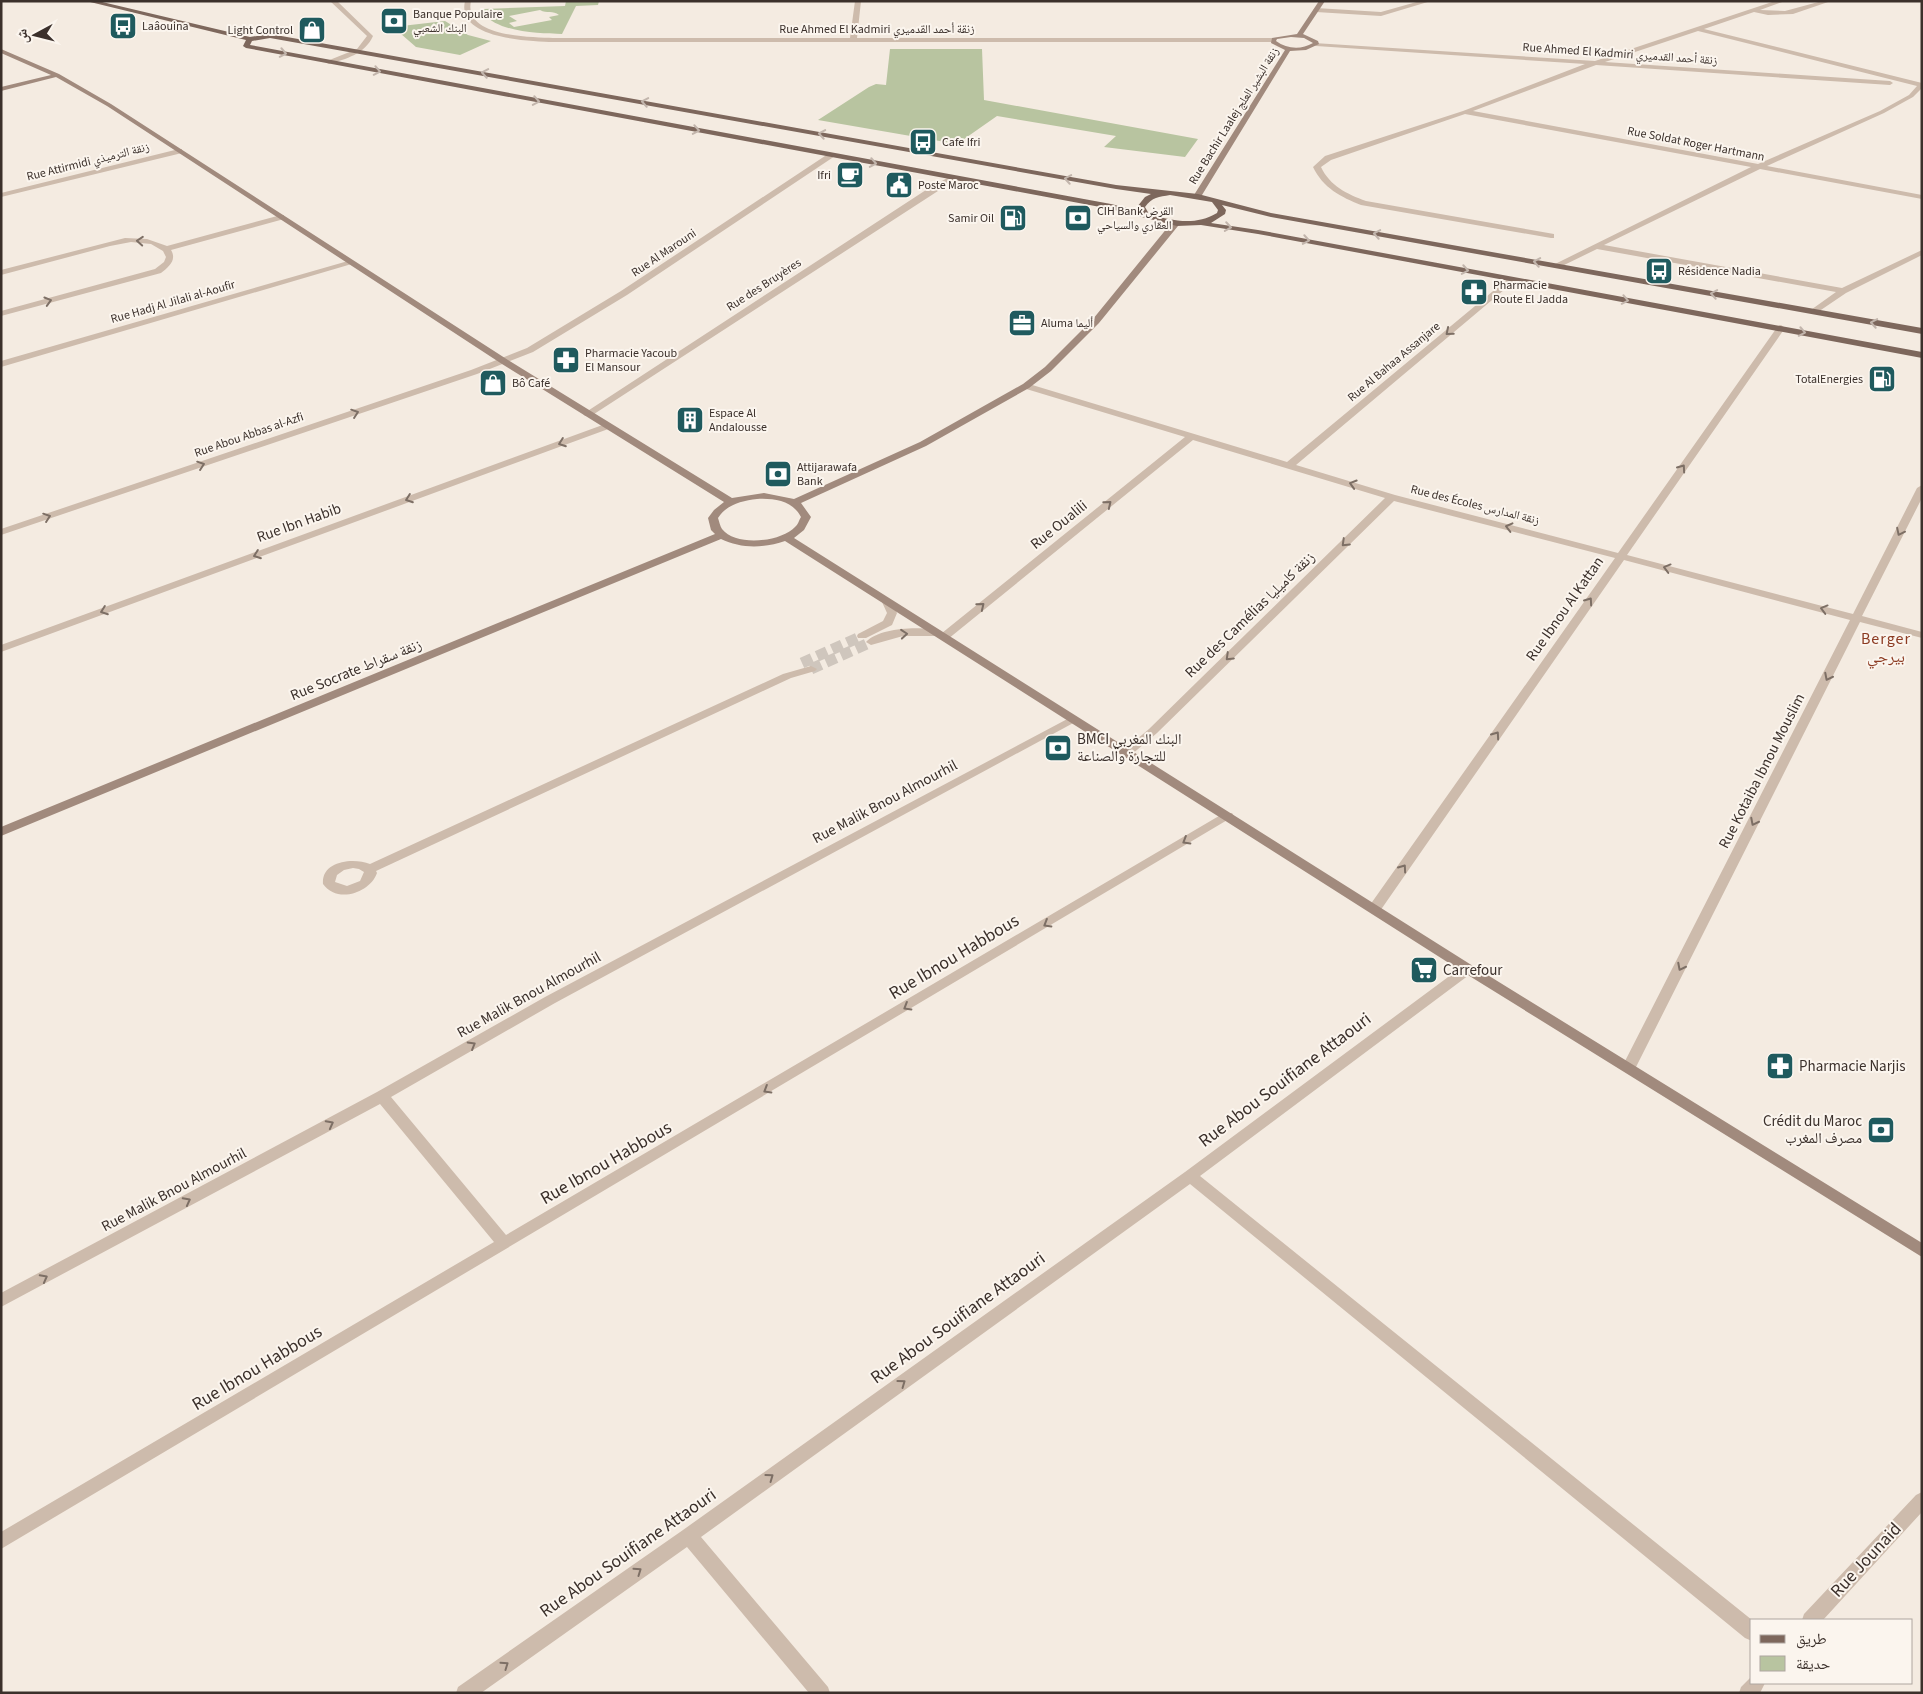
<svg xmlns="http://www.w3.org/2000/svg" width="1923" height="1694" font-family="'Source Sans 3','Noto Naskh Arabic',sans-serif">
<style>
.green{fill:#b8c4a0;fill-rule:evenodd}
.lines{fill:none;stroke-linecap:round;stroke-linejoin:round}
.street-tunnel{stroke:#cfc6bd;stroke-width:11;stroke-dasharray:11 5.5;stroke-linecap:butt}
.street{fill:#cdbbac;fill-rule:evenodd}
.secondary{fill:#a18a7d;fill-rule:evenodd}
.primary{fill:#7d675c;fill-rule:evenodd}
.oneway{stroke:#c2b5ac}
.oneway2{stroke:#7d6f65}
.labels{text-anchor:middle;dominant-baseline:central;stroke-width:4;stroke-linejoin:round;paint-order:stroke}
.far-poi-label{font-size:12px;fill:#3b302b;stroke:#fbf5ee;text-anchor:start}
.far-street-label{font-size:12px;fill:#3b302b;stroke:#fbf5ee}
.street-label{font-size:15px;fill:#3b302b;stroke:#fbf5ee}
.poi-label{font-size:15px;fill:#3b302b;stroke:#fbf5ee;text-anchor:start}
.neighbourhood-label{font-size:16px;letter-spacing:1px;fill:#8c3b22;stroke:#fbf5ee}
.near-street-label{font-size:18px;fill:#3b302b;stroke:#fbf5ee}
</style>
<rect width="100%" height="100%" fill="#f4ebe1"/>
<path class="green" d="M 566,1 L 599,1 L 598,5 L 576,6 L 562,34 C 541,34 498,32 484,14 L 484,9 L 565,6 ZM 540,10 C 547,14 553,10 559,15 L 549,17 L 552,20 L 514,27 L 509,23 L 517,21 L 509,16 Z
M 445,21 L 468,35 L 491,41 L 460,55 L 416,47 L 393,27 Z
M 890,49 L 982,49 L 984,100 L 1198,139 L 1185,157 L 1104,147 L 1116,136 L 997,116 L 957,144 L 818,120 L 869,87 L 876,84 L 886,85 Z"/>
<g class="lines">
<path class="street-tunnel" d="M 802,663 L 862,636
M 811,669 L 871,642"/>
<path class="street" d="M 330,1 L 337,1 L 373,36 C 365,54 346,59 329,64 L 327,63 L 327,61 L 357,49 L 367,36 Z
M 465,1 L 471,1 C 463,37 530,37 553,38 L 850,38 L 855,1 L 861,1 L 857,38 L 1273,38 L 1276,40 L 1273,42 L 553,42 C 529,41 456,39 465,1 Z
M 1420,1 L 1431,1 L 1381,16 L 1316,12 L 1313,10 L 1316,8 L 1381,12 Z
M 1775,1 L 1785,1 L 1760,10 L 1785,11 L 1822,1 L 1831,1 L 1793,14 L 1768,15 L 1754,12 L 1704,29 L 1922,83 L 1922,88 L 1913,97 L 1884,113 L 1767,166 L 1922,195 L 1922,199 L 1760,169 L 1604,245 L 1842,288 L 1922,250 L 1922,255 L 1846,293 L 1815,314 L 1808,312 L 1836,292 L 1597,249 L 1558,268 L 1551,266 L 1751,167 L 1465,114 L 1331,160 L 1321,167 C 1330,186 1347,194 1366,201 L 1554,234 L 1554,238 L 1551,238 L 1361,205 C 1341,197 1323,188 1313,167 L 1325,156 L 1463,111 L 1585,64 L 1316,46 L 1314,45 L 1314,43 L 1595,61 ZM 1698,31 L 1917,86 L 1909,95 L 1880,111 L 1758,164 L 1473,111 L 1596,65 L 1890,85 L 1893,83 L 1890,81 L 1605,62 Z
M 179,149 L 182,149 L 182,153 L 1,197 L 1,193 Z
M 828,154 L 835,156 L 627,295 L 533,352 L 477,374 L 1,535 L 1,529 L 471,370 L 527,348 L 621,291 Z
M 951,176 L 958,178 L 591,416 L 585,416 L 583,414 L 929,188 Z
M 281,215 L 284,215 L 284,219 L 171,250 C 177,260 169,267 161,273 L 1,316 L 1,311 L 155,269 L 164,262 L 166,257 L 163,251 L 151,244 L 131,242 L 110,246 L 1,275 L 1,270 L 125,238 L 147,239 L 167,246 Z
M 348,261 L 355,263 L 1,367 L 1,361 Z
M 1510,277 L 1517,279 L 1296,465 L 1395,495 L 1618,553 L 1778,326 L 1781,325 L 1785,328 L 1627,555 L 1853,614 L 1917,488 L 1922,485 L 1922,498 L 1862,616 L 1922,632 L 1922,638 L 1860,622 L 1636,1067 L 1634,1071 L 1624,1071 L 1622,1067 L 1850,620 L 1624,560 L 1380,911 L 1375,912 L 1369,908 L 1370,905 L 1615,558 L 1394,501 L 1157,733 L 1131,755 L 1123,755 L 1121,753 L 1123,751 L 1149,729 L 1385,498 L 1193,440 L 948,639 L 940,639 L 939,636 L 903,636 L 871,645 L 866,642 C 880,627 922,626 941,631 L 942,633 L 1185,437 L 1023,388 L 1023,384 L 1029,384 L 1287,462 Z
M 608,423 L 613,426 L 611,428 L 1,652 L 1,645 Z
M 887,599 L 891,600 L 897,613 L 892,625 L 866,638 L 858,638 L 857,636 L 858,634 L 883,621 L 887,613 L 882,602 Z
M 811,666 L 817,669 L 815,671 L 791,678 L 376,871 L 377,873 C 370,893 337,904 323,884 C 321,861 353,857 370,864 L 783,674 ZM 353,868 L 359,869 L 364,872 L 360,881 L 347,886 L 335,882 L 337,875 L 344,870 Z
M 1073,716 L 1077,717 L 1079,719 L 1077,721 L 555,1003 L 391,1097 L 506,1235 L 1224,813 L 1232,813 L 1234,816 L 1,1549 L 1,1532 L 494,1242 L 380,1104 L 1,1307 L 1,1293 L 377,1092 L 545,997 Z
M 1468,964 L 1473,966 L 1475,969 L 1473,972 L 1200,1176 L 1752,1620 L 1752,1641 L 1745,1638 L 1190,1184 L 701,1537 L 828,1687 L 830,1693 L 809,1693 L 687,1547 L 481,1693 L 456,1693 L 458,1687 L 683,1530 L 1185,1172 L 1463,966 Z
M 1922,1492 L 1922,1512 L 1823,1620 L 1802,1620 L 1804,1614 L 1916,1495 Z
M 1752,1676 L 1752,1683 L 1765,1683 L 1760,1693 L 1739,1693 L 1741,1687 Z"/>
<path class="secondary" d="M 1319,1 L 1325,1 L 1303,34 L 1318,41 L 1319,44 L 1306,50 L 1290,51 L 1202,195 L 1195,197 L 1194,195 L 1285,50 L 1271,43 L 1272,38 L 1297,34 ZM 1291,37 L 1304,38 L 1313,43 C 1301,50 1287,49 1276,41 L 1277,39 Z
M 1,49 L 59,74 L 111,104 L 508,360 L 732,498 L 764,493 L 794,499 L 920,442 L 1023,384 L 1045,367 L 1093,319 L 1172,222 L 1178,222 L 1178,226 L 1099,323 L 1051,371 L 1029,388 L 926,446 L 801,503 L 811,517 L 804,530 L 794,538 L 1473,966 L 1922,1243 L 1922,1257 L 1463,972 L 785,541 C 765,548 741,549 721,539 L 1,836 L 1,827 L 715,534 L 711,530 L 708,518 L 714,510 L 724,502 L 502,364 L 107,106 L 56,77 L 1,91 L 1,87 L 51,75 L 1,53 ZM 757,499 C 774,498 793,501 801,517 C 799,520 798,525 795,527 C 781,542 736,547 722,529 C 720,526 719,521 718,518 C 727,504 742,501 757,499 Z"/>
<path class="primary" d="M 86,1 L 98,1 L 250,37 L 270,34 L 1116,185 L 1198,194 L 1271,213 L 1922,328 L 1922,334 L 1271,217 L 1222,205 L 1226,210 L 1225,214 L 1211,223 L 1258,230 L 1922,352 L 1922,358 L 1258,234 L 1201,225 L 1177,226 L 1111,209 L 246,48 L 243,46 L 246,40 ZM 270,38 L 1116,189 L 1151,194 L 1145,197 L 1137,207 L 1140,211 L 1111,204 L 250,45 L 252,41 ZM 1170,195 L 1212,202 L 1218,210 L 1217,213 C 1195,226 1173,221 1149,214 L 1145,207 C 1152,197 1159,197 1170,195 Z"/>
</g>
<defs><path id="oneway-chevron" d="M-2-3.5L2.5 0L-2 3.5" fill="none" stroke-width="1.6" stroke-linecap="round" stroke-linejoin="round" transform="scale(1.25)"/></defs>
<g class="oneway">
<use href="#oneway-chevron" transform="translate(283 53) rotate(11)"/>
<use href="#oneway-chevron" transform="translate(377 71) rotate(11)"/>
<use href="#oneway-chevron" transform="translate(485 73) rotate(-170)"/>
<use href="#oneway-chevron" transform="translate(536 101) rotate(10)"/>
<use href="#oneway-chevron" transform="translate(645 102) rotate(-170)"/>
<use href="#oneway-chevron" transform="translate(696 130) rotate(10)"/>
<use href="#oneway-chevron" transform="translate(822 134) rotate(-170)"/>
<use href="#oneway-chevron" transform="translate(873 163) rotate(10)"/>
<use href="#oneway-chevron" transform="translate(1068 179) rotate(-170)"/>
<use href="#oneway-chevron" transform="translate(1228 227) rotate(9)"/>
<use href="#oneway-chevron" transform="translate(1377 234) rotate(-170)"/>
<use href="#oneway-chevron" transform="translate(1306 240) rotate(10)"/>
<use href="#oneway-chevron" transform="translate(1537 262) rotate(-170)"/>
<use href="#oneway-chevron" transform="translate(1465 270) rotate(10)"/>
<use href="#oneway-chevron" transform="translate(1714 294) rotate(-170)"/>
<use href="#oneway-chevron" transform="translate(1625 300) rotate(11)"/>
<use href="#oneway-chevron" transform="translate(1874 323) rotate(-170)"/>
<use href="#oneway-chevron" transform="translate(1802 332) rotate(11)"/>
</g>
<g class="oneway2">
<use href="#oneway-chevron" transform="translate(140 241) rotate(-176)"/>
<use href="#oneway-chevron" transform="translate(48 301) rotate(-16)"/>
<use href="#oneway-chevron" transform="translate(1449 332) rotate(140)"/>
<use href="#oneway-chevron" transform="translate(355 413) rotate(-19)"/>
<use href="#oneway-chevron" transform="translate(562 443) rotate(160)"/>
<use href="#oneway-chevron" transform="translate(201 465) rotate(-19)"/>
<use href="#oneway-chevron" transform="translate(1682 468) rotate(-55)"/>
<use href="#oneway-chevron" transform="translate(1353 484) rotate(-163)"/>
<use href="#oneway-chevron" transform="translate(409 499) rotate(160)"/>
<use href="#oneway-chevron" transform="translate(1108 504) rotate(-39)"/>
<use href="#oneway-chevron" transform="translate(47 517) rotate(-19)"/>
<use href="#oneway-chevron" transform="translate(1509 527) rotate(-166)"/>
<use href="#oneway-chevron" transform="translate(1900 532) rotate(116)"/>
<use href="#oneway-chevron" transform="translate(1345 543) rotate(136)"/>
<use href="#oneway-chevron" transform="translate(257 555) rotate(160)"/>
<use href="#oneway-chevron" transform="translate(1667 568) rotate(-165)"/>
<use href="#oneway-chevron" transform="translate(1589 601) rotate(-55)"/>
<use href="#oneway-chevron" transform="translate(981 606) rotate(-39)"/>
<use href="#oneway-chevron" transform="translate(1824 609) rotate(-165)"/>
<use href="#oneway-chevron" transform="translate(104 611) rotate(160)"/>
<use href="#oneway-chevron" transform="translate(904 634) rotate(-5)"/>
<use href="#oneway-chevron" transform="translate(1229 657) rotate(136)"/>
<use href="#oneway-chevron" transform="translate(1828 677) rotate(117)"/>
<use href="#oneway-chevron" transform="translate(1496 735) rotate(-55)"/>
<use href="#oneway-chevron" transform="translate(1754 822) rotate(117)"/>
<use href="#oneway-chevron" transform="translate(1186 841) rotate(149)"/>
<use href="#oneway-chevron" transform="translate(1403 868) rotate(-55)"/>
<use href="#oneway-chevron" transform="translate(1047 924) rotate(149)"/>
<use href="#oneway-chevron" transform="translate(1681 967) rotate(117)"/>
<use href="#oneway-chevron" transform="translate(907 1007) rotate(149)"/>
<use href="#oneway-chevron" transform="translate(472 1045) rotate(-30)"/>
<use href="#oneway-chevron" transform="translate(767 1090) rotate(149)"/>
<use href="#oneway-chevron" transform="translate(330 1124) rotate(-28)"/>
<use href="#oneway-chevron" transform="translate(187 1201) rotate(-28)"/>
<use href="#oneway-chevron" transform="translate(44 1278) rotate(-28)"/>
<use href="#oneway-chevron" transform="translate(902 1383) rotate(-36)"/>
<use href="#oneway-chevron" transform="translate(770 1477) rotate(-36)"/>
<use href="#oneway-chevron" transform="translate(638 1571) rotate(-35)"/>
<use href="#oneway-chevron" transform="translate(505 1665) rotate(-35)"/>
</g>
<defs>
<g id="bank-square" transform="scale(1.4375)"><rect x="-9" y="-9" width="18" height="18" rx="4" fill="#1f5a5e" stroke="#fbf5ee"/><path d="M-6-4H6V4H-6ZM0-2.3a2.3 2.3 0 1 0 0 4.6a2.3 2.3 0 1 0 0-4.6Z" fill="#fff"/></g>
<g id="bus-square" transform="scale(1.4375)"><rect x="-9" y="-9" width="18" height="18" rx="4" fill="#1f5a5e" stroke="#fbf5ee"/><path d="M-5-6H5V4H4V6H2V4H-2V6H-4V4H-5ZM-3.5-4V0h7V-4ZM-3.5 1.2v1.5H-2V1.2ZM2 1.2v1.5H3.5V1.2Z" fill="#fff"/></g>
<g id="shop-square" transform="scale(1.4375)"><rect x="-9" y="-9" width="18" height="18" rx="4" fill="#1f5a5e" stroke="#fbf5ee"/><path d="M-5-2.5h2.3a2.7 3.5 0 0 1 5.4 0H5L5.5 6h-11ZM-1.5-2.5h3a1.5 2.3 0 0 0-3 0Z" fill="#fff"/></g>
<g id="cafe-square" transform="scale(1.4375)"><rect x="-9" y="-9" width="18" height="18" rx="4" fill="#1f5a5e" stroke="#fbf5ee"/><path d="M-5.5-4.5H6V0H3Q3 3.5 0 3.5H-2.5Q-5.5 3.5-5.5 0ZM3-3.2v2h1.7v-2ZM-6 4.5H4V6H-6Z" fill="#fff"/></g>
<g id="civic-square" transform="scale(1.4375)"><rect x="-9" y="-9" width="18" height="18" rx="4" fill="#1f5a5e" stroke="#fbf5ee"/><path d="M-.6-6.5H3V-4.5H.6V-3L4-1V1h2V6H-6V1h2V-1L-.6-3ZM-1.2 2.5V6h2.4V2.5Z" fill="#fff"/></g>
<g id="fuel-square" transform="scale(1.4375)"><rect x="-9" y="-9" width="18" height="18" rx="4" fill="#1f5a5e" stroke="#fbf5ee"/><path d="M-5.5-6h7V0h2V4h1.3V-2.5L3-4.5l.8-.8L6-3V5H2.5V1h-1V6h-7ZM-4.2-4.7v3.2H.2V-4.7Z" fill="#fff"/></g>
<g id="pharmacy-square" transform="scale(1.4375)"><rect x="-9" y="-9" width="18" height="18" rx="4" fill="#1f5a5e" stroke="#fbf5ee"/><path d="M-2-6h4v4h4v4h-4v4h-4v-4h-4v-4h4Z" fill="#fff"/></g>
<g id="office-square" transform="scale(1.4375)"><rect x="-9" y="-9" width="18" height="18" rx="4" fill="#1f5a5e" stroke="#fbf5ee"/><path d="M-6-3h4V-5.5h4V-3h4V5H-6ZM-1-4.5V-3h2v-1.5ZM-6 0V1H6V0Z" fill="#fff"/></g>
<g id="building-square" transform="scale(1.4375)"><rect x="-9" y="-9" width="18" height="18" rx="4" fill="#1f5a5e" stroke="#fbf5ee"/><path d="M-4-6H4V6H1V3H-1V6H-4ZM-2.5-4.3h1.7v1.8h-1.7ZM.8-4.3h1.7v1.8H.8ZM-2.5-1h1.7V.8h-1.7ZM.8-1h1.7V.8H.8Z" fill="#fff"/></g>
<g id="supermarket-square" transform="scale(1.4375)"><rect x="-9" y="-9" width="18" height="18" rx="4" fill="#1f5a5e" stroke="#fbf5ee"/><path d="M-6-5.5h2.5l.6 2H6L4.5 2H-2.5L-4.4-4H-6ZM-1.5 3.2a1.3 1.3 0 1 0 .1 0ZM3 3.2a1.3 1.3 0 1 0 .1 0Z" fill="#fff"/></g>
</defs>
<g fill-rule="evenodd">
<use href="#bank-square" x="394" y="21"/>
<use href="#bus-square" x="123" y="26"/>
<use href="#shop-square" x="312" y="30"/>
<use href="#bus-square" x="923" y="142"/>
<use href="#cafe-square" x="850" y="175"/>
<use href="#civic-square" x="899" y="185"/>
<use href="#fuel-square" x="1013" y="218"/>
<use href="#bank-square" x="1078" y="218"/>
<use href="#bus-square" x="1659" y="271"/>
<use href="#pharmacy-square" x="1474" y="292"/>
<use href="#office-square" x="1022" y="323"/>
<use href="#pharmacy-square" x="566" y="360"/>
<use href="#fuel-square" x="1882" y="379"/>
<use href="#shop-square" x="493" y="383"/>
<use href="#building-square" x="690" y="420"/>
<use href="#bank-square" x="778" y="474"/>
<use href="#bank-square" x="1058" y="748"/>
<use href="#supermarket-square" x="1424" y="970"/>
<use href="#pharmacy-square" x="1780" y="1066"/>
<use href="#bank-square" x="1881" y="1130"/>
</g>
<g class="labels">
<g class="far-poi-label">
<text x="413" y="14">Banque Populaire<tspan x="413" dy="14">البنك الشعبي</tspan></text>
<text x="142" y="26">Laâouina</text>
<text x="293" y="30" text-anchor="end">Light Control</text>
<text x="942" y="142">Cafe Ifri</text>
<text x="831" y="175" text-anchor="end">Ifri</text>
<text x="918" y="185">Poste Maroc</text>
<text x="1097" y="211">CIH Bank القرض<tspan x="1097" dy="14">العقاري والسياحي</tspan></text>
<text x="994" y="218" text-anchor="end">Samir Oil</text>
<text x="1678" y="271">Résidence Nadia</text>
<text x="1493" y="285">Pharmacie<tspan x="1493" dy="14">Route El Jadda</tspan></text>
<text x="1041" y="323">Aluma أليما</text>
<text x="585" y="353">Pharmacie Yacoub<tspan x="585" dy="14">El Mansour</tspan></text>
<text x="1863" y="379" text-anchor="end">TotalEnergies</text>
<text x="512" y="383">Bô Café</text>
<text x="709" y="413">Espace Al<tspan x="709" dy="14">Andalousse</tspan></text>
<text x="797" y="467">Attijarawafa<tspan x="797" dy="14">Bank</tspan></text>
</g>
<g class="far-street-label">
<text x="877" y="29">Rue Ahmed El Kadmiri زنقة أحمد القدميري</text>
<text transform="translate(1620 54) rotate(4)">Rue Ahmed El Kadmiri زنقة أحمد القدميري</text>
<text transform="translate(1234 116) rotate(-58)">Rue Bachir Laalej زنقة البشير العلج</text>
<text transform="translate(1696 144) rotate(11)">Rue Soldat Roger Hartmann</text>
<text transform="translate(88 162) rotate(-14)">Rue Attirmidi زنقة الترميذي</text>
<text transform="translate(664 253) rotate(-34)">Rue Al Marouni</text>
<text transform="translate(764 285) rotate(-33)">Rue des Bruyères</text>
<text transform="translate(173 302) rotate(-16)">Rue Hadj Al Jilali al-Aoufir</text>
<text transform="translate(1394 362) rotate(-40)">Rue Al Bahaa Assanjare</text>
<text transform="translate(249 435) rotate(-19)">Rue Abou Abbas al-Azfi</text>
<text transform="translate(1475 505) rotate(14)">Rue des Écoles زنقة المدارس</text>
</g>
<g class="street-label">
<text transform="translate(299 523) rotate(-20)">Rue Ibn Habib</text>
<text transform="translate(1059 525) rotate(-39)">Rue Oualili</text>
<text transform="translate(1565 609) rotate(-55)">Rue Ibnou Al Kattan</text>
<text transform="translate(1250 615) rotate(-44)">Rue des Camélias زنقة كاميليا</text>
<text transform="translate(356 670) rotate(-22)">Rue Socrate زنقة سقراط</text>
<text transform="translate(1762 771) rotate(-63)">Rue Kotaiba Ibnou Mouslim</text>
<text transform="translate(885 802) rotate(-28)">Rue Malik Bnou Almourhil</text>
<text transform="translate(529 995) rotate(-29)">Rue Malik Bnou Almourhil</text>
<text transform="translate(174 1190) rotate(-28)">Rue Malik Bnou Almourhil</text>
</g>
<g class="poi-label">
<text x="1077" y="739">BMCI البنك المغربي<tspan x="1077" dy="17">للتجارة والصناعة</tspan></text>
<text x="1443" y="970">Carrefour</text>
<text x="1799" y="1066">Pharmacie Narjis</text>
<text x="1862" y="1121" text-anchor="end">Crédit du Maroc<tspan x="1862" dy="17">مصرف المغرب</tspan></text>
</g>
<g class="neighbourhood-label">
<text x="1886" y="639">Berger<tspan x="1886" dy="18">بيرجي</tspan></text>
</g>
<g class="near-street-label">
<text transform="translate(954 957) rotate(-31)">Rue Ibnou Habbous</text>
<text transform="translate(1285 1080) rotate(-37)">Rue Abou Souifiane Attaouri</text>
<text transform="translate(606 1163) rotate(-30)">Rue Ibnou Habbous</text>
<text transform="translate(958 1318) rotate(-36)">Rue Abou Souifiane Attaouri</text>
<text transform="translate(257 1368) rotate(-31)">Rue Ibnou Habbous</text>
<text transform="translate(628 1553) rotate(-35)">Rue Abou Souifiane Attaouri</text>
<text transform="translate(1866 1560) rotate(-47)">Rue Jounaid</text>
</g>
</g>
<rect width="1923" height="1694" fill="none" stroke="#3b302b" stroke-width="5"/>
<rect x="1750" y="1619" width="162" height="65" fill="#fbf5ee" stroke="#aea6a0"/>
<rect x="1760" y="1635" width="25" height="8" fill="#7d675c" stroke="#aea6a0"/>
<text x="1796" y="1644" font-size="15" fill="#3b302b">طريق</text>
<rect x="1760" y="1656" width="25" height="15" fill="#b8c4a0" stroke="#aea6a0"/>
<text x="1796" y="1669" font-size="15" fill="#3b302b">حديقة</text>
<g transform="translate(35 35) rotate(263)" stroke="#fbf5ee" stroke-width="4" paint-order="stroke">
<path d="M0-4L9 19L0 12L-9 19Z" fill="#3b302b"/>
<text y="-8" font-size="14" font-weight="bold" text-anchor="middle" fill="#3b302b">ش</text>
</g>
</svg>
